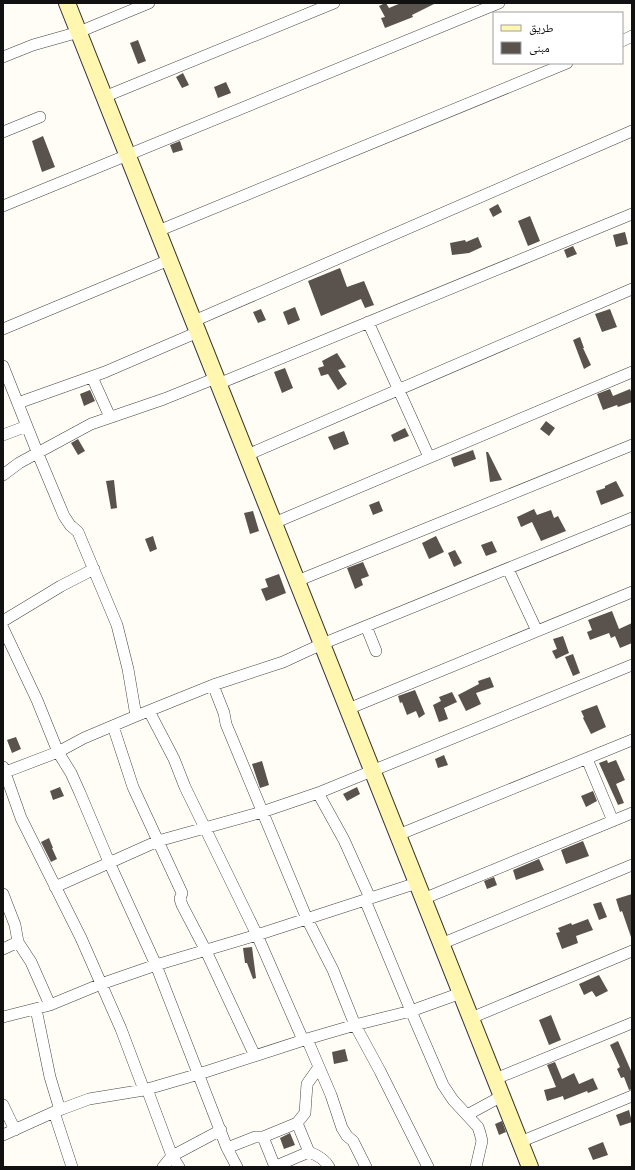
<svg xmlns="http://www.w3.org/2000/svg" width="635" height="1170" font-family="'Crimson Pro','Noto Naskh Arabic',serif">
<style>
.building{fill:#5a524d}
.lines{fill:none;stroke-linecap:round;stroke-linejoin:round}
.street-casing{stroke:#444;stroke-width:12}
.secondary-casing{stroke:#333;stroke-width:18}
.street{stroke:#fff;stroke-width:11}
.secondary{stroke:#fff6b0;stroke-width:16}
</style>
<rect width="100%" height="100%" fill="#fffdf5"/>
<path class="building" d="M 385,3 L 386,3 L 389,8 L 401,3 L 436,3 L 412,15 L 413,17 L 385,28 L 381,18 L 385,17 L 379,6 Z
M 138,40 L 146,61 L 138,64 L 130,43 Z
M 183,73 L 189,85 L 182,88 L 176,77 Z
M 226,82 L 231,93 L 218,98 L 214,87 Z
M 43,136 L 55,167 L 42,172 L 32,141 Z
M 180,141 L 183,150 L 173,153 L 170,145 Z
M 498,204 L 502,212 L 493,217 L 489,209 Z
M 530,216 L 540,241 L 528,246 L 518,221 Z
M 625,232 L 628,244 L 616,247 L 613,235 Z
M 478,237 L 482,247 L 469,253 L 452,255 L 450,243 L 465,240 L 466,242 Z
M 573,246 L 577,254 L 567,258 L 564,250 Z
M 340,268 L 347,287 L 364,281 L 374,305 L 365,308 L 361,299 L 321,316 L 308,281 Z
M 295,307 L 300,320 L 288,325 L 283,312 Z
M 261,309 L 266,320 L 258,323 L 253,312 Z
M 610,309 L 617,327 L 602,332 L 595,314 Z
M 580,337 L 584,348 L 583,348 L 591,365 L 584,369 L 573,340 Z
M 337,353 L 346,367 L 338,370 L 347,384 L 338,390 L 328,374 L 321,376 L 318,368 L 324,366 L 322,361 Z
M 285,368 L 293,388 L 282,393 L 274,372 Z
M 610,389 L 613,396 L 630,389 L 632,394 L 632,402 L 618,407 L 617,405 L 603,410 L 597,394 Z
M 90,390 L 95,401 L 84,406 L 80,394 Z
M 546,421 L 555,428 L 549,436 L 540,429 Z
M 405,428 L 409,436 L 394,442 L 391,435 Z
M 344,431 L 349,444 L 334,450 L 328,437 Z
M 78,439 L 85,451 L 78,455 L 71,443 Z
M 473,450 L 476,459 L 454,467 L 451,458 Z
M 486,452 L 488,452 L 502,480 L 490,482 Z
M 114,480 L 117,508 L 111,509 L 106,481 Z
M 616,481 L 624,496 L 601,505 L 596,491 L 605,488 L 605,486 Z
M 379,501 L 383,511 L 373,515 L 369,505 Z
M 534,509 L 537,515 L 551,510 L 554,518 L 558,516 L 566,531 L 541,541 L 532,522 L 521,527 L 517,517 Z
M 253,511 L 259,531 L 250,534 L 244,513 Z
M 153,536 L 157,549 L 150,552 L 145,539 Z
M 436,536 L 444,552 L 429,559 L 422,543 Z
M 492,541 L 497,552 L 486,556 L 481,545 Z
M 455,550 L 462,563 L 454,567 L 448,553 Z
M 363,562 L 369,576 L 361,579 L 363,585 L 355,589 L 347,568 Z
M 279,574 L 286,593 L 266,601 L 261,589 L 268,587 L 265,579 Z
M 612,611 L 619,629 L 632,623 L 632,643 L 620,648 L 615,636 L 611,638 L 609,633 L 590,640 L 587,632 L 592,630 L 588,620 Z
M 563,636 L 569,653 L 556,659 L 552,651 L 557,649 L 553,639 Z
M 573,654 L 580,673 L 573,676 L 565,657 Z
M 490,677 L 494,687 L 476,693 L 481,704 L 466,711 L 458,695 L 479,684 L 478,681 Z
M 415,690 L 425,714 L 419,718 L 416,711 L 407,715 L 402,702 L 400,703 L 398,696 Z
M 452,692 L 457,702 L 444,708 L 448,719 L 439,722 L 433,705 L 441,701 L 439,697 Z
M 597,705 L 606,727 L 591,734 L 583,718 L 584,717 L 581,711 Z
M 16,737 L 21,749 L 12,753 L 7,740 Z
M 444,755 L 448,765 L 438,768 L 435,759 Z
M 607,760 L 608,763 L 616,760 L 625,780 L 616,784 L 624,803 L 618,805 L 599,763 Z
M 262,761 L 269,785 L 260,788 L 252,764 Z
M 60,787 L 64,796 L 53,800 L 50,791 Z
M 357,787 L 360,794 L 347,801 L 343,794 Z
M 593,791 L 597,801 L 586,807 L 581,796 Z
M 49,838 L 53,848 L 52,848 L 57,859 L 51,862 L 41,842 Z
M 583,841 L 589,856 L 566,864 L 561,850 Z
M 539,859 L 544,870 L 516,880 L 513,870 Z
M 494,877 L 497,885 L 487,889 L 484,881 Z
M 632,894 L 632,937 L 631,937 L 622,911 L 620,912 L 616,899 Z
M 601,902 L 607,917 L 599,920 L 593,904 Z
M 588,919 L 593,930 L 576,936 L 578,943 L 562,949 L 556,933 L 560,932 L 558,928 L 571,923 L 572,925 Z
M 252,947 L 256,978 L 253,979 L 247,963 L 245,963 L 243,948 Z
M 599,975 L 608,991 L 596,997 L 592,991 L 584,995 L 579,984 Z
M 551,1015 L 561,1040 L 549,1045 L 539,1020 Z
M 618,1041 L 632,1073 L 632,1089 L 629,1090 L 624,1077 L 621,1078 L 617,1069 L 620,1067 L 610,1045 Z
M 345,1049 L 348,1061 L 334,1064 L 332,1052 Z
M 555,1062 L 562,1079 L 574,1073 L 579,1084 L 593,1078 L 598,1089 L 588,1093 L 587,1091 L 564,1100 L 563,1096 L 547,1101 L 544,1090 L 556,1087 L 547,1065 Z
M 629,1110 L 632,1122 L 620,1126 L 616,1115 Z
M 502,1121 L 506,1132 L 499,1135 L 495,1124 Z
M 290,1133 L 295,1145 L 284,1149 L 280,1138 Z
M 603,1142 L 608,1155 L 593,1160 L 588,1148 Z"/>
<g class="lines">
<g class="street-casing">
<path id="street" d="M 622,41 L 632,36
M 3,57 L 33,45 L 79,32 L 149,3
M 104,97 L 334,3
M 3,132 L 40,117
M 3,206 L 499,3
M 158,231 L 567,63
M 194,321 L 632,131
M 368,322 L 429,457
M 3,329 L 169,260
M 3,366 L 38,454 L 64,516 L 70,525 L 78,532 L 117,625 L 128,669 L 136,716
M 92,377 L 110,417
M 218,384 L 632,214
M 18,403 L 105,372 L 198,332
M 3,435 L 27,426
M 247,455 L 632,289
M 3,475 L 19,463 L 91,424 L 164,399 L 216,378
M 274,523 L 632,372
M 508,569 L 537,631
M 297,581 L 632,445
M 3,621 L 61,586 L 94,569
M 366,626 L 376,651
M 3,628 L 37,700 L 58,752 L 71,773 L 80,793 L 109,862 L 156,965 L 227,1148 L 237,1167
M 213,685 L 224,713 L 226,724 L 307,919 L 333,970 L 355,1025 L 380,1071 L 428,1167
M 348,709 L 632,592
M 149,711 L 174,759 L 185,787 L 257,935 L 303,1040
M 113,726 L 133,787 L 182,893 L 180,899 L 182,905 L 206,951 L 255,1056
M 587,759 L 613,821
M 3,767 L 21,818 L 81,938 L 121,1029 L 144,1090
M 3,773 L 58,752 L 84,738 L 136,716 L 213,685 L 283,662 L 322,644 L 632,518
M 318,793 L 344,840 L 370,898
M 398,835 L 632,740
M 55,887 L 158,841 L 262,812 L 318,793 L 632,665
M 3,894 L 15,925 L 18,942 L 31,962 L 50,1005
M 423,899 L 632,813
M 365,900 L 411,1011 L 443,1085 L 453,1100 L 478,1127 L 480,1133 L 482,1141 L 476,1167
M 441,944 L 632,865
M 3,949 L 18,942
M 36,1009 L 50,1077 L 60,1110
M 3,1017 L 50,1005 L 101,984 L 156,965 L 257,935 L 417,883
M 471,1018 L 632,951
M 307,1039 L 331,1095 L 342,1128 L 347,1136 L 353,1141 L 366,1167
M 319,1067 L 307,1084 L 305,1113 L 297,1123 L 309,1152 C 317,1155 325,1159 329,1167
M 495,1079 L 632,1023
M 147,1089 L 172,1156 L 179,1167
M 3,1105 L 15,1130
M 54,1112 L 72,1167
M 467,1115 L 502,1096
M 3,1135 L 54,1112 L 89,1099 L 144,1090 L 199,1074 L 307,1039 L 355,1025 L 411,1011 L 461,993
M 263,1137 L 275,1167
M 520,1142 L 632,1096
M 227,1148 L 255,1137 L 263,1137 L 297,1123
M 276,1166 L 309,1152
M 163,1167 L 172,1156 L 221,1130"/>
</g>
<g class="secondary-casing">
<path id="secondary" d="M 67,3 L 530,1167"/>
</g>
<use href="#street" class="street"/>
<use href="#secondary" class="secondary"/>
</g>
<rect width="635" height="1170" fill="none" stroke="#111111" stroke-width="8"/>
<rect x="493" y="12" width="130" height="52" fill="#ffffff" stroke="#a0a0a0"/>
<rect x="501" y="25" width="20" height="6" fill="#fff6b0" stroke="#a0a0a0"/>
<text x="529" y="32" font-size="12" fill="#111111">طريق</text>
<rect x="501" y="42" width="20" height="12" fill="#5a524d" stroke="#a0a0a0"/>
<text x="529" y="52" font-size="12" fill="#111111">مبنى</text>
</svg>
